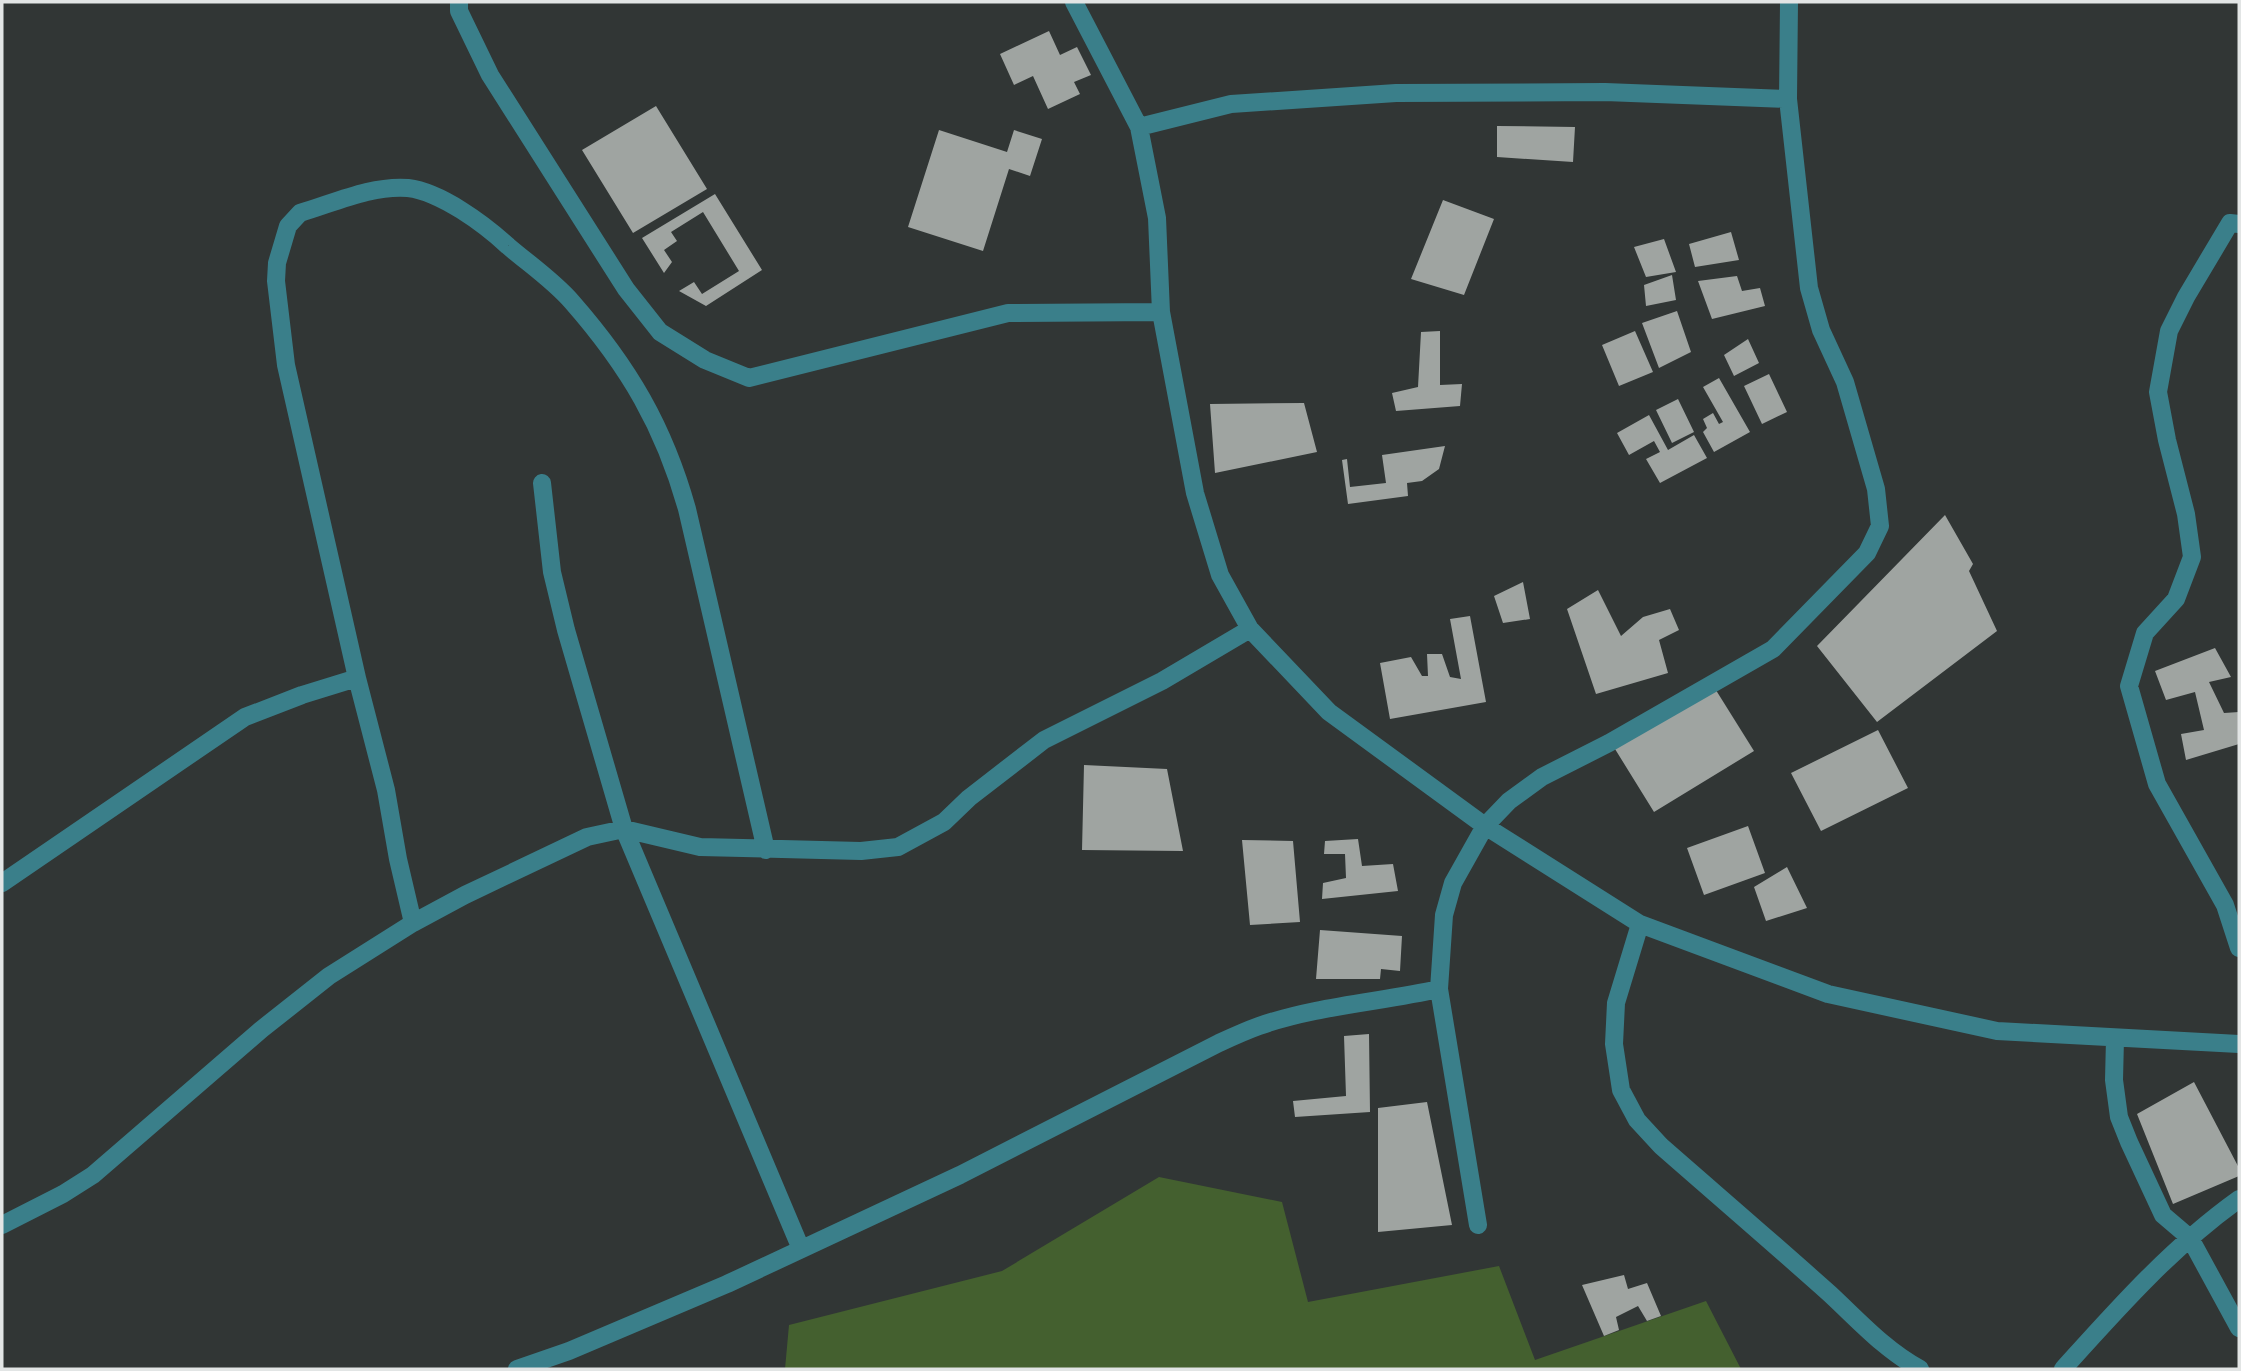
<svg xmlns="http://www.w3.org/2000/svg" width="2241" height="1371" font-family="Literata,serif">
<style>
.green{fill:#44602f}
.building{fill:#9fa4a1}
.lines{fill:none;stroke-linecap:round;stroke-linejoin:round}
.minor{stroke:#3a7f8a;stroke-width:18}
</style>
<rect width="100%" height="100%" fill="#313635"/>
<path class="green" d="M 1159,1177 L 1282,1202 L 1308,1302 L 1499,1266 L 1535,1360 L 1706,1301 L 1741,1369 L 785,1369 L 789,1325 L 1002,1271 Z"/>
<path class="building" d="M 1049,31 L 1060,55 L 1077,47 L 1091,75 L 1074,82 L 1080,94 L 1048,109 L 1033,76 L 1014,85 L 1000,54 Z
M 656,106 L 707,189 L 633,233 L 582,150 Z
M 1497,126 L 1575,127 L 1573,162 L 1497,157 Z
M 939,130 L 1007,152 L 1014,130 L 1042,139 L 1030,176 L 1009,169 L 983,251 L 908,227 Z
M 715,194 L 762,270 L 706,306 L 679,291 L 694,282 L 702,294 L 739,271 L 703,212 L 671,232 L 677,241 L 664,250 L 672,262 L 664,273 L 642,238 Z
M 1443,200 L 1494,219 L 1464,295 L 1411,279 Z
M 1731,232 L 1739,260 L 1695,267 L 1689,244 Z
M 1664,239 L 1676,272 L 1646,277 L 1634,247 Z
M 1672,275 L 1676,300 L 1646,306 L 1644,285 Z
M 1737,276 L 1742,291 L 1760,288 L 1765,306 L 1712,319 L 1698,281 Z
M 1677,311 L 1691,352 L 1659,368 L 1642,323 Z
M 1440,331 L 1440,385 L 1462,384 L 1460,406 L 1396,411 L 1392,393 L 1418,387 L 1421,332 Z
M 1635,331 L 1653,372 L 1619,386 L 1602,345 Z
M 1748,339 L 1759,363 L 1734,376 L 1724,355 Z
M 1769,374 L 1787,412 L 1762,424 L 1744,386 Z
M 1719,378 L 1750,432 L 1714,452 L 1703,432 L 1707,428 L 1703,419 L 1713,413 L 1719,424 L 1723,422 L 1703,387 Z
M 1678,399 L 1694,432 L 1672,443 L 1656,410 Z
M 1304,403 L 1317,452 L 1215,473 L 1210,404 Z
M 1649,415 L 1668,450 L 1694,435 L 1707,458 L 1660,483 L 1646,459 L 1660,452 L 1654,441 L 1629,455 L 1617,433 Z
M 1445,446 L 1439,469 L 1422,481 L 1407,483 L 1408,496 L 1348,504 L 1342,460 L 1347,459 L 1350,487 L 1386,483 L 1382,455 Z
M 1945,515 L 1973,564 L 1969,571 L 1997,631 L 1877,722 L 1817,646 Z
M 1523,582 L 1530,619 L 1503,623 L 1494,596 Z
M 1598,590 L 1621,636 L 1643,617 L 1670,609 L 1679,630 L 1659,640 L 1668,673 L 1596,694 L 1567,609 Z
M 1470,616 L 1486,702 L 1390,719 L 1380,663 L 1411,657 L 1422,676 L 1428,676 L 1427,654 L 1442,654 L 1450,677 L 1461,679 L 1450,619 Z
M 2215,648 L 2231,677 L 2209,682 L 2224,713 L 2239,712 L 2239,744 L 2186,760 L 2181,734 L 2204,730 L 2195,692 L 2166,700 L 2155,671 Z
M 1714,687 L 1754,751 L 1654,812 L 1615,749 Z
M 1878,730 L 1908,788 L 1821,831 L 1791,773 Z
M 1084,765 L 1167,769 L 1183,851 L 1082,850 Z
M 1748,826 L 1765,873 L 1704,895 L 1687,848 Z
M 1358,839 L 1362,866 L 1393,864 L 1398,891 L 1322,899 L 1323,883 L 1346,878 L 1345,854 L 1324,854 L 1325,841 Z
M 1242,840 L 1293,841 L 1300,922 L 1250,925 Z
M 1787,867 L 1807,908 L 1766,921 L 1754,887 Z
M 1320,930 L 1402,936 L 1400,971 L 1381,969 L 1380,979 L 1316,979 Z
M 1369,1034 L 1370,1112 L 1295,1117 L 1293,1101 L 1346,1096 L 1344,1036 Z
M 2194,1082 L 2239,1168 L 2239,1176 L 2173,1204 L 2137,1114 Z
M 1427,1102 L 1452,1225 L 1378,1232 L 1378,1108 Z
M 1624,1275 L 1628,1289 L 1647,1283 L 1661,1316 L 1647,1321 L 1638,1306 L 1616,1317 L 1619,1330 L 1604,1336 L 1582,1285 Z"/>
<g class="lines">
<path class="minor" d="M 459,2 L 459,11 L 490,75 L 626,289 L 660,332 L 705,360 L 749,378 L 1008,313 L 1161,312
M 1074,2 L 1139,127 L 1157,218 L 1161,312 L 1195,493 L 1220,575 L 1250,629 L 1329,712 L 1485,826 L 1640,924 L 1828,994 L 1997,1031 L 2239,1044
M 1139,127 L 1231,104 L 1396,93 L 1605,92 L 1788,99
M 2239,224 L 2230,223 L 2186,297 L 2169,331 L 2158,392 L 2167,440 L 2186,514 L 2192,557 L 2176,599 L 2145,633 L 2129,686 L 2157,784 L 2225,905 L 2239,948
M 542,483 L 552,572 L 566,630 L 624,829 L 801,1249
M 2,883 L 245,717 L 302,695 L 357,678
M 413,923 L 398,859 L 386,790 L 357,678 L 286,365 L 276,281 L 277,263 L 288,226 L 300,213 C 334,203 372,185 408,188 C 441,192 484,224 508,246 C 529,264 554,281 572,302 C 629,367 664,427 687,509 L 766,850
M 1640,924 L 1616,1003 L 1614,1044 L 1621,1090 L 1637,1120 L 1661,1146 C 1717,1195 1774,1244 1830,1294 C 1859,1321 1885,1350 1920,1369
M 2115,1039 L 2114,1080 L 2119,1117 L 2129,1142 L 2163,1215 L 2190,1238 L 2239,1328
M 2,1225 L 63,1194 L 93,1175 L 262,1029 L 329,976 L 413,923 L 465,895 L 587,837 L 624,829 L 700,847 L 861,851 L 898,847 L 944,822 L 969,798 L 1044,740 L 1162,681 L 1250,629
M 1478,1225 L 1439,989 L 1444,915 L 1453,883 L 1485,826 L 1509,801 L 1542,777 L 1609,743 L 1773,649 L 1867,553 L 1880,526 L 1876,489 L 1845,382 L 1821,330 L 1809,288 L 1788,99 L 1789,2
M 517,1369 L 569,1351 L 727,1284 L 960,1175 L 1219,1043 C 1232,1037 1245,1031 1259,1026 C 1316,1006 1380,1002 1439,989
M 2063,1369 C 2118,1308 2172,1247 2239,1199"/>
</g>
<rect width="2241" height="1371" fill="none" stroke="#e2e5e5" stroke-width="7"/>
</svg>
